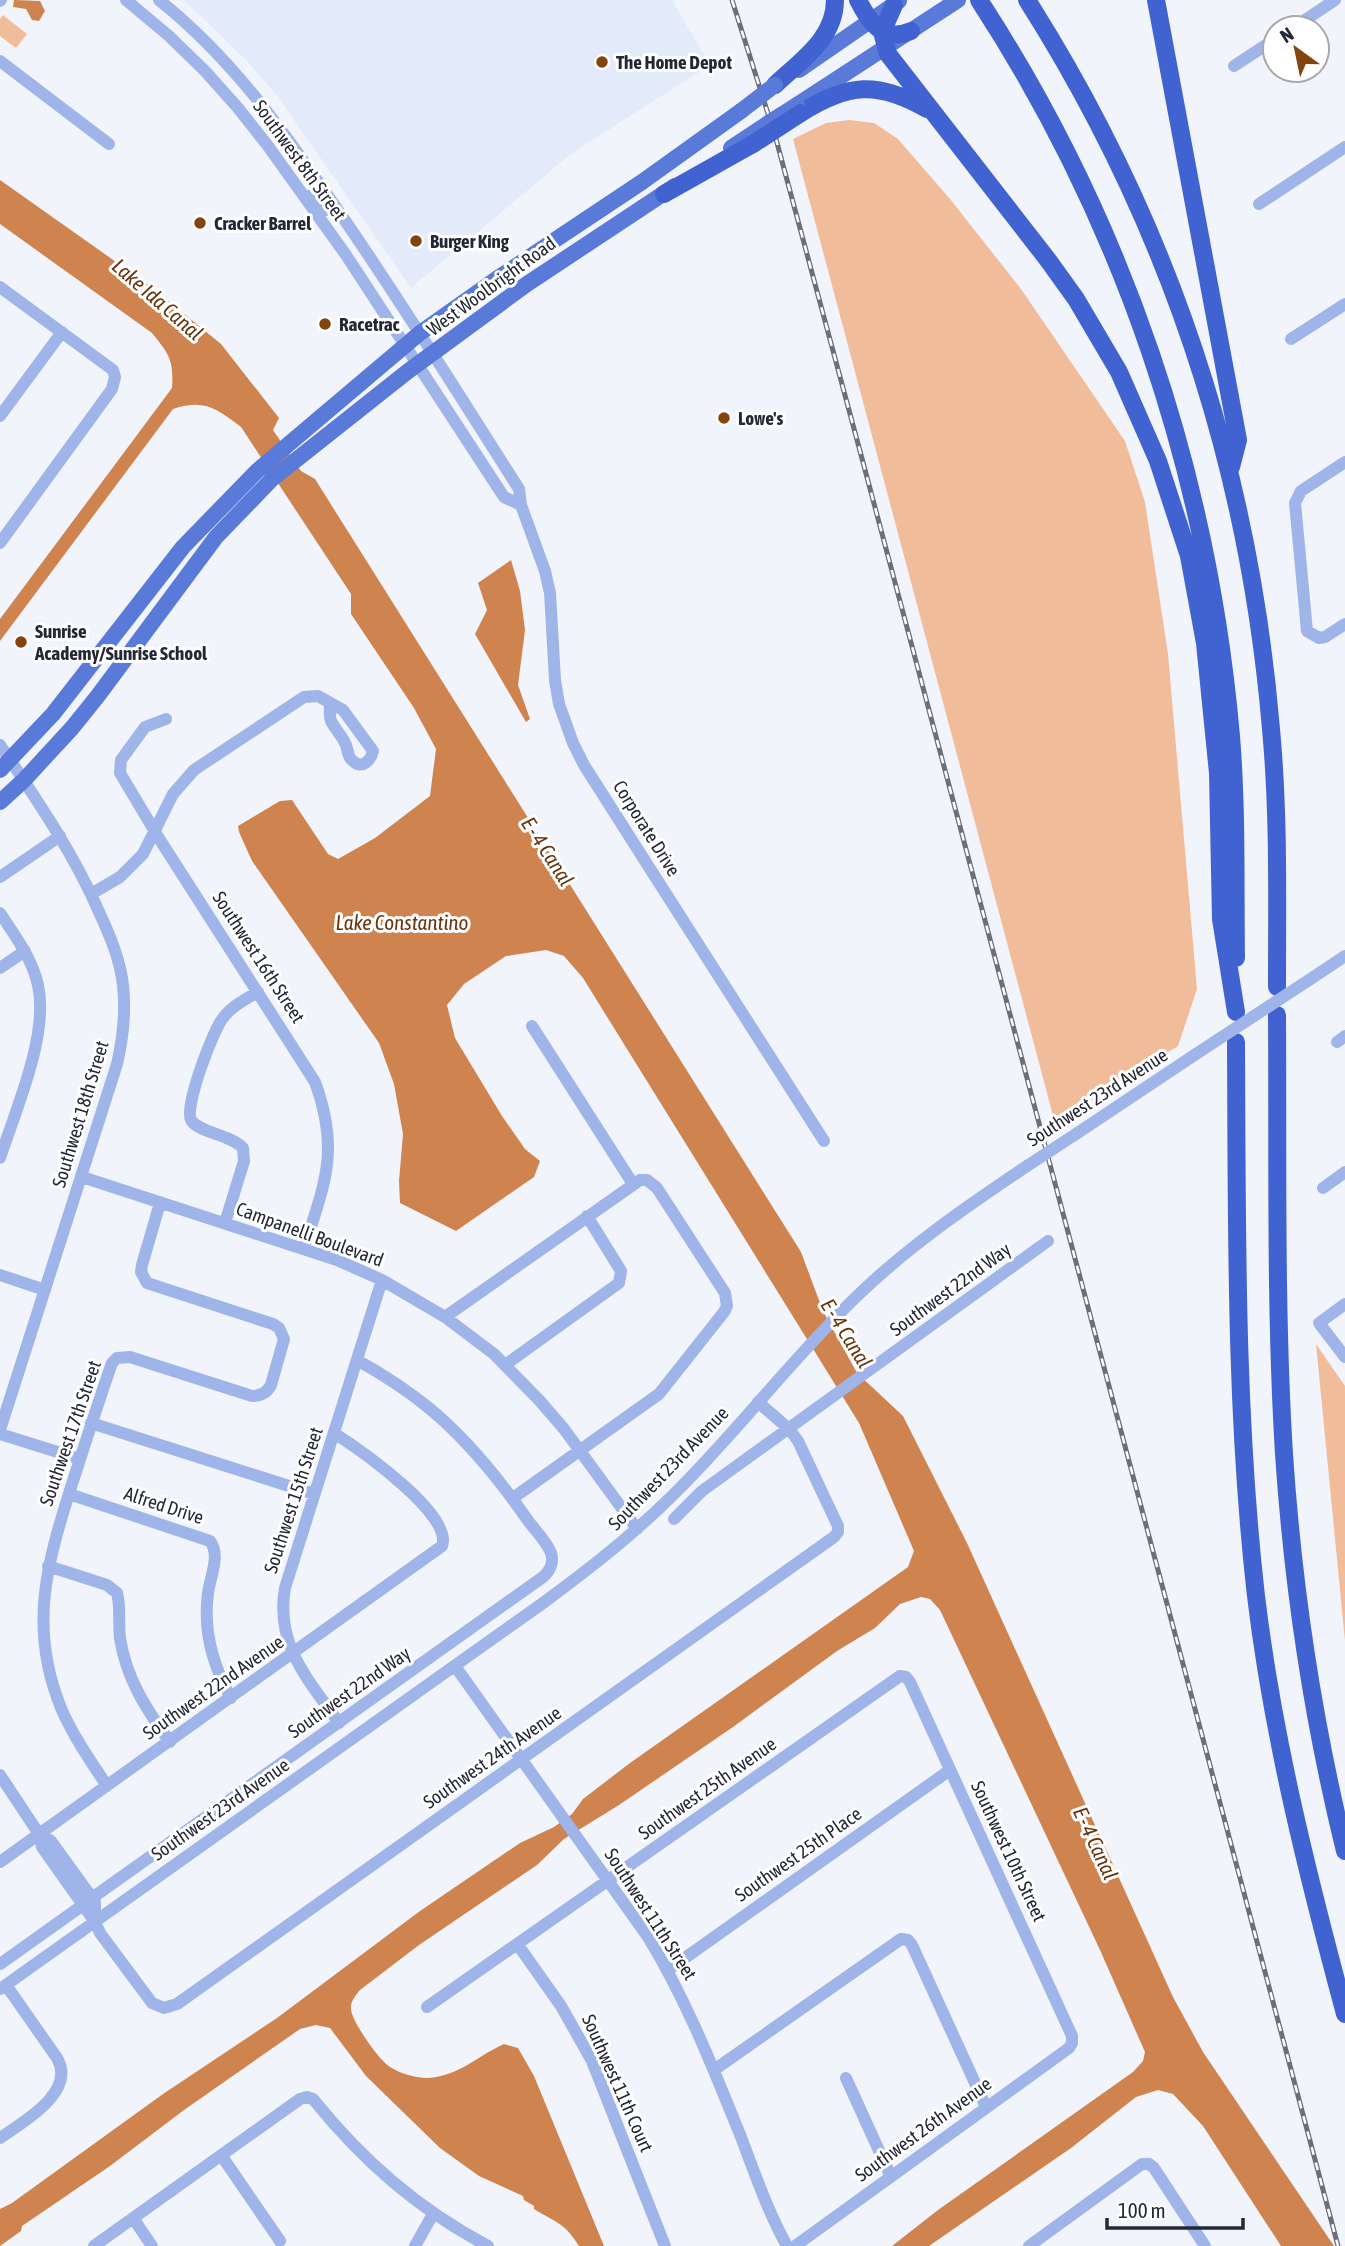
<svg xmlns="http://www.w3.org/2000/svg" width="1345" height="2246" font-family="'Asap Condensed',sans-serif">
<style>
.built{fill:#e3eaf9}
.green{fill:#f1bc9a}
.water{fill:#cf834f}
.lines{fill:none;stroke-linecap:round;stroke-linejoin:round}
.minor{stroke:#9fb4e8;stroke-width:12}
.major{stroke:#597ad9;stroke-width:16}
.highway{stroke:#4163d2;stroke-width:18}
.rail-casing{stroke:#6c6f79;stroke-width:5}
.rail{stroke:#fff;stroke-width:2.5;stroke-dasharray:8;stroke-linecap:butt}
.minor-bridge{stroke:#9fb4e8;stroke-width:12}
.major-bridge{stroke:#597ad9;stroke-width:16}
.highway-bridge{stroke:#4163d2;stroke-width:18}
.poi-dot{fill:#84440d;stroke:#fff;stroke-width:2.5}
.labels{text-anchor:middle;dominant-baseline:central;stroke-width:6;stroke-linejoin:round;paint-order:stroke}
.poi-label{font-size:19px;font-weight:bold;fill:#242834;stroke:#fff;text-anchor:start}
.street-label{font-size:19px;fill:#242834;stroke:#fff}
.water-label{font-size:21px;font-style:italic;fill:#67350e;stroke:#fff}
</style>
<rect width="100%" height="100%" fill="#f1f4fa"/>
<path class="built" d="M 184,0 L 672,0 L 710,65 L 572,153 L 411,288 L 278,97 L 247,61 Z"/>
<path class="green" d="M 3,15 L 27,34 L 16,48 L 0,36 L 0,19 Z
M 849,120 L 874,123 L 898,139 L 950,199 L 1021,289 L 1125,441 L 1145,502 L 1168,654 L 1197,989 L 1178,1046 L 1055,1123 L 793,139 L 826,123 Z
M 1316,1344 L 1345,1386 L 1345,1641 Z"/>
<path class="water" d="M 14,0 L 40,1 L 45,11 L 39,21 L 32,20 L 26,9 L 13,7 Z
M 0,180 L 150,286 L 221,344 L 279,418 L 273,430 L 301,471 L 315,479 L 801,1252 L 823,1311 L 857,1373 L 903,1416 L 967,1543 L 1173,1997 L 1203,2052 L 1334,2246 L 1281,2246 L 1203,2126 L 1173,2094 L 1158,2090 L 1136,2097 L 1071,2148 L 929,2246 L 892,2246 L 938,2210 L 1133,2072 L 1143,2061 L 1145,2052 L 1100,1950 L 940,1610 L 930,1599 L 921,1597 L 900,1604 L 875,1628 L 837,1651 L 733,1727 L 619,1805 L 564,1839 L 537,1865 L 419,1945 L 360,1990 C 356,1995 350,2002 351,2009 C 352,2022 379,2060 390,2067 C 403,2075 421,2080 436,2077 C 462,2073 481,2054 504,2044 L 518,2048 L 534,2076 L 604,2246 L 579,2246 C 565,2223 555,2222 534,2209 L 534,2206 L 524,2200 L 523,2196 L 479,2176 L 440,2148 L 366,2076 L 330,2028 L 316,2025 L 300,2029 L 184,2110 L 110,2166 L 22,2226 L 21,2231 L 0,2246 L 0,2209 L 12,2203 L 163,2094 L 277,2018 L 420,1911 L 520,1843 L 554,1827 L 572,1814 L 583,1799 L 630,1763 L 908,1567 L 914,1551 L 859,1423 L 583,978 L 564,956 L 546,950 L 506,956 L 464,984 L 447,1005 L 455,1038 L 502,1116 L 525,1149 L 540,1161 L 534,1177 L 456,1231 L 400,1203 L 399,1181 L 403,1134 L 394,1084 L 379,1043 L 252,861 L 239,832 L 238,826 L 280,801 L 292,800 L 328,854 L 338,859 L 375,838 L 430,796 L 436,749 L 414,708 L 351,614 L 351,594 L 241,427 C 216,408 204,399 173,409 L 0,641 L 0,619 L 172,388 C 174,360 169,354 152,333 L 0,224 Z
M 511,560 L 520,591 L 525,630 L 518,685 L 530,719 L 526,722 L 475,634 L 487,610 L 478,583 Z"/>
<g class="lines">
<path class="minor" d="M 126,0 L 169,36 L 205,71 L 238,108 L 268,146 L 346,255 L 504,497 L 521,505
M 159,0 C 232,58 285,133 337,209 C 401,301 459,395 519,489 L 521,505 L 545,571 L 550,593 L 555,680 L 559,704 L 573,743 L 584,765 L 647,864 L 824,1141
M 0,1 L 1,0
M 1293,28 L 1335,0
M 0,61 L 109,144
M 1234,66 L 1275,39
M 308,196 L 327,210 L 336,207
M 1259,204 L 1345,147
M 0,287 L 113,370 L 115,377 L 112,389 L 0,543
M 1291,339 L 1345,304
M 0,416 L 62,332
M 1345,462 L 1301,491 L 1295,503 L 1307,631 L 1319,638 L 1325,637 L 1345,624
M 166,719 L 145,727 L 121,760 L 120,773 L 160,840 L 315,1082 C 340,1150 325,1183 304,1248
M 0,745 C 37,800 74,854 100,914 C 111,938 120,960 123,985 C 126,1012 123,1038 117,1064 L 0,1430
M 0,877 L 60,836
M 91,894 L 120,877 L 143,854 L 173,794 L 194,770 L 304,697 L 318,696 L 343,710 L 373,751 C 371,760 362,770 353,761 C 348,758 348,751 346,745 C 343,737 335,729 331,721 C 329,716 330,709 330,703
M 0,913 C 15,936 32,958 38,985 C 49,1035 16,1109 0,1158
M 0,968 L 25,951
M 1309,980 L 1345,956
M 532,1026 L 633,1184
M 1337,1042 L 1345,1036
M 1076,1134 L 1196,1054
M 82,1177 L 337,1260 L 382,1280 L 445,1317 L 494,1354 L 540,1401 L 564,1429 L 637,1529
M 1323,1188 L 1345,1172
M 225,1223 L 244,1161 L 243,1148 C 230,1134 199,1133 191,1120 C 184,1107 213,1030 223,1018 C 232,1006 246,999 258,992
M 0,1275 L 45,1290
M 1345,1304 L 1319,1323 L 1345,1357
M 445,1317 L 640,1180 L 647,1180 L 657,1188 L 725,1293 L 727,1306 L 724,1312 L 659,1394 L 513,1498
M 505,1365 L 619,1283 L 621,1271 L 587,1216
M 91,1423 L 314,1494
M 0,1434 L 80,1459
M 69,1494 L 210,1541 C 221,1555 210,1577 208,1593 C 203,1630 213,1666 231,1698
M 674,1519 L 702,1491 L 1048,1241
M 48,1566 L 107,1585 L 117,1593 C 121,1607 118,1623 120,1638 C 126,1678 146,1709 170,1742
M 455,1666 L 648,1937 C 687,2001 713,2068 741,2137 C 755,2174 768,2212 787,2246
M 339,1723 C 308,1679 275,1645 285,1588 L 382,1280
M 0,1775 L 39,1834 L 42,1847 L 95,1922 L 100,1933 L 152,2003 L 164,2008 L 177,2004 L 834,1537 L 838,1532 L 838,1526 L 798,1441 L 789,1429 L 758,1402
M 107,1786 C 90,1760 73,1736 61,1708 C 28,1627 47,1563 72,1484 C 85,1444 98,1403 112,1363 L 117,1358 L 130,1357 L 252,1396 C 261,1396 267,1393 271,1385 L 284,1339 L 279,1328 L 273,1324 L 147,1283 L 141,1272 L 142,1265 L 160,1203
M 39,1834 L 51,1841 L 95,1902 L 95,1922
M 0,1862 L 442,1546 C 454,1515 359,1449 334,1433
M 92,1898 L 543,1577 C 550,1571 554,1562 551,1553 C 547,1542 536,1531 529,1522 C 500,1480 469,1441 429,1408 C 407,1390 382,1374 357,1360
M 518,1945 L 561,2006 L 592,2061 L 665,2246
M 0,1964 L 83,1905
M 668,1970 L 950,1770
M 0,1989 L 543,1603 C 589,1569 633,1535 674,1494 C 737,1432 790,1361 854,1299 C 906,1248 966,1207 1027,1166
M 427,2007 L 900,1676 L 906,1677 L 910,1682 L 1072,2036 L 1072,2043 L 1069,2048 L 795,2246
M 714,2070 L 901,1939 L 908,1940 L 912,1945 L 986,2107
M 846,2078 L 891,2177
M 0,2138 C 23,2122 77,2092 57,2058 L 6,1985
M 221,2155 L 280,2241
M 133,2218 L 152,2246
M 94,2246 L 300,2099 L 307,2097 L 313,2099 C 363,2161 418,2209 488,2246
M 415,2246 L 433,2214
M 1029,2246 L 1142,2164 L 1149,2164 L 1154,2168 L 1205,2246"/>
<path class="major" d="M 799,70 L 899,1
M 797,105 L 958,0
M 731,148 L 770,122
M 0,770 L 53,714 L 183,547 L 257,471 L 420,333 L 495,280 L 642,182 L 741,111
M 0,802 L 24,780 L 72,728 L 97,697 L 216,537 L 272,479 L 407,372 L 527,284 L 675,186"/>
<path class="highway" d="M 858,0 C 869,22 883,43 911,31
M 979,0 C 1123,221 1208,473 1231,736 C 1237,810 1235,884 1236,958
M 1027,0 C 1168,222 1249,467 1271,729 C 1279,815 1277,901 1277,987
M 1156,0 L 1238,440 L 1231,467
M 894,5 L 882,32 L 888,54 L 1048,260 L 1076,299 L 1119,372 L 1158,461 L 1189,556 L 1205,643 L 1218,773 L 1221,919 L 1236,1012
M 775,85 C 800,61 835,39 835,0
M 801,113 C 848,83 878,81 927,109
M 664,194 L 753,144
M 1277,1015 C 1278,1161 1275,1308 1284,1454 C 1293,1588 1313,1721 1345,1851
M 1236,1042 C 1237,1227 1235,1412 1256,1596 C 1273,1738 1308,1876 1345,2014"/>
<g class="rail-casing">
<path id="rail" d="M 732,0 L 776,139 L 860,451 L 1338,2246"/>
</g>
<use href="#rail" class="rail"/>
<path class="minor-bridge" d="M 1196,1054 L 1309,980
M 1027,1166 L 1076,1134"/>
<path class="major-bridge" d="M 741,111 L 775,85
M 770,122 L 797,105"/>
<path class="highway-bridge" d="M 753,144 L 801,113"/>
</g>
<g class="poi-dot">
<circle cx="602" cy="62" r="7"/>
<circle cx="200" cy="223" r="7"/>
<circle cx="416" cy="241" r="7"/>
<circle cx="325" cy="324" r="7"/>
<circle cx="724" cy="418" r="7"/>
<circle cx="21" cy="642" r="7"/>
</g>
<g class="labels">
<g class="poi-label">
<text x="616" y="62">The Home Depot</text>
<text x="214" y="223">Cracker Barrel</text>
<text x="430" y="241">Burger King</text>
<text x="339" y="324">Racetrac</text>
<text x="738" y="418">Lowe's</text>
<text x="35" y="631">Sunrise<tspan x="35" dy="22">Academy/Sunrise School</tspan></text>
</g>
<g class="street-label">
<text transform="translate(300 160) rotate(54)">Southwest 8th Street</text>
<text transform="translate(491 286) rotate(-36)">West Woolbright Road</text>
<text transform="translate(647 828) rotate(58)">Corporate Drive</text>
<text transform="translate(259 957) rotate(57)">Southwest 16th Street</text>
<text transform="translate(1097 1097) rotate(-33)">Southwest 23rd Avenue</text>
<text transform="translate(80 1114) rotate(-73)">Southwest 18th Street</text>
<text transform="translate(310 1234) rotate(20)">Campanelli Boulevard</text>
<text transform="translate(950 1289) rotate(-36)">Southwest 22nd Way</text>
<text transform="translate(70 1433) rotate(-71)">Southwest 17th Street</text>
<text transform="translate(668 1468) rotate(-46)">Southwest 23rd Avenue</text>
<text transform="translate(293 1500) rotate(-72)">Southwest 15th Street</text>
<text transform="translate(164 1505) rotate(18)">Alfred Drive</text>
<text transform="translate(213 1687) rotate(-35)">Southwest 22nd Avenue</text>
<text transform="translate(349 1692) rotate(-35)">Southwest 22nd Way</text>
<text transform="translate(492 1757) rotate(-35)">Southwest 24th Avenue</text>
<text transform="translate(707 1788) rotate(-35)">Southwest 25th Avenue</text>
<text transform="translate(220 1809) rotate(-35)">Southwest 23rd Avenue</text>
<text transform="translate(1009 1851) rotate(65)">Southwest 10th Street</text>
<text transform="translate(798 1854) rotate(-35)">Southwest 25th Place</text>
<text transform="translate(651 1914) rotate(57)">Southwest 11th Street</text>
<text transform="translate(618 2083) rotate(66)">Southwest 11th Court</text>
<text transform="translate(923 2129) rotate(-36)">Southwest 26th Avenue</text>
</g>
<g class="water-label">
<text transform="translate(158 299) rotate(41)">Lake Ida Canal</text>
<text transform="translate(548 851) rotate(57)">E - 4 Canal</text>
<text x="402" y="922">Lake Constantino</text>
<text transform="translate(847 1333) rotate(58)">E - 4 Canal</text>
<text transform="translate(1096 1843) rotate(65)">E - 4 Canal</text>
</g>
</g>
<g transform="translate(1296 49) rotate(327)"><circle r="33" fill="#ffffff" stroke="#a7a9ae" stroke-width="2"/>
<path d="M0-5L12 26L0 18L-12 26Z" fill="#84440d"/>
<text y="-10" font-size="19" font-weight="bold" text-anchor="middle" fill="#242834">N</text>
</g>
<path d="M1107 2218v10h136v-10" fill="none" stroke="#242834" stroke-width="3.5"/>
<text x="1118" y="2218" font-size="21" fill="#242834" stroke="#ffffff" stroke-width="5" paint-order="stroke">100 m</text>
</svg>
